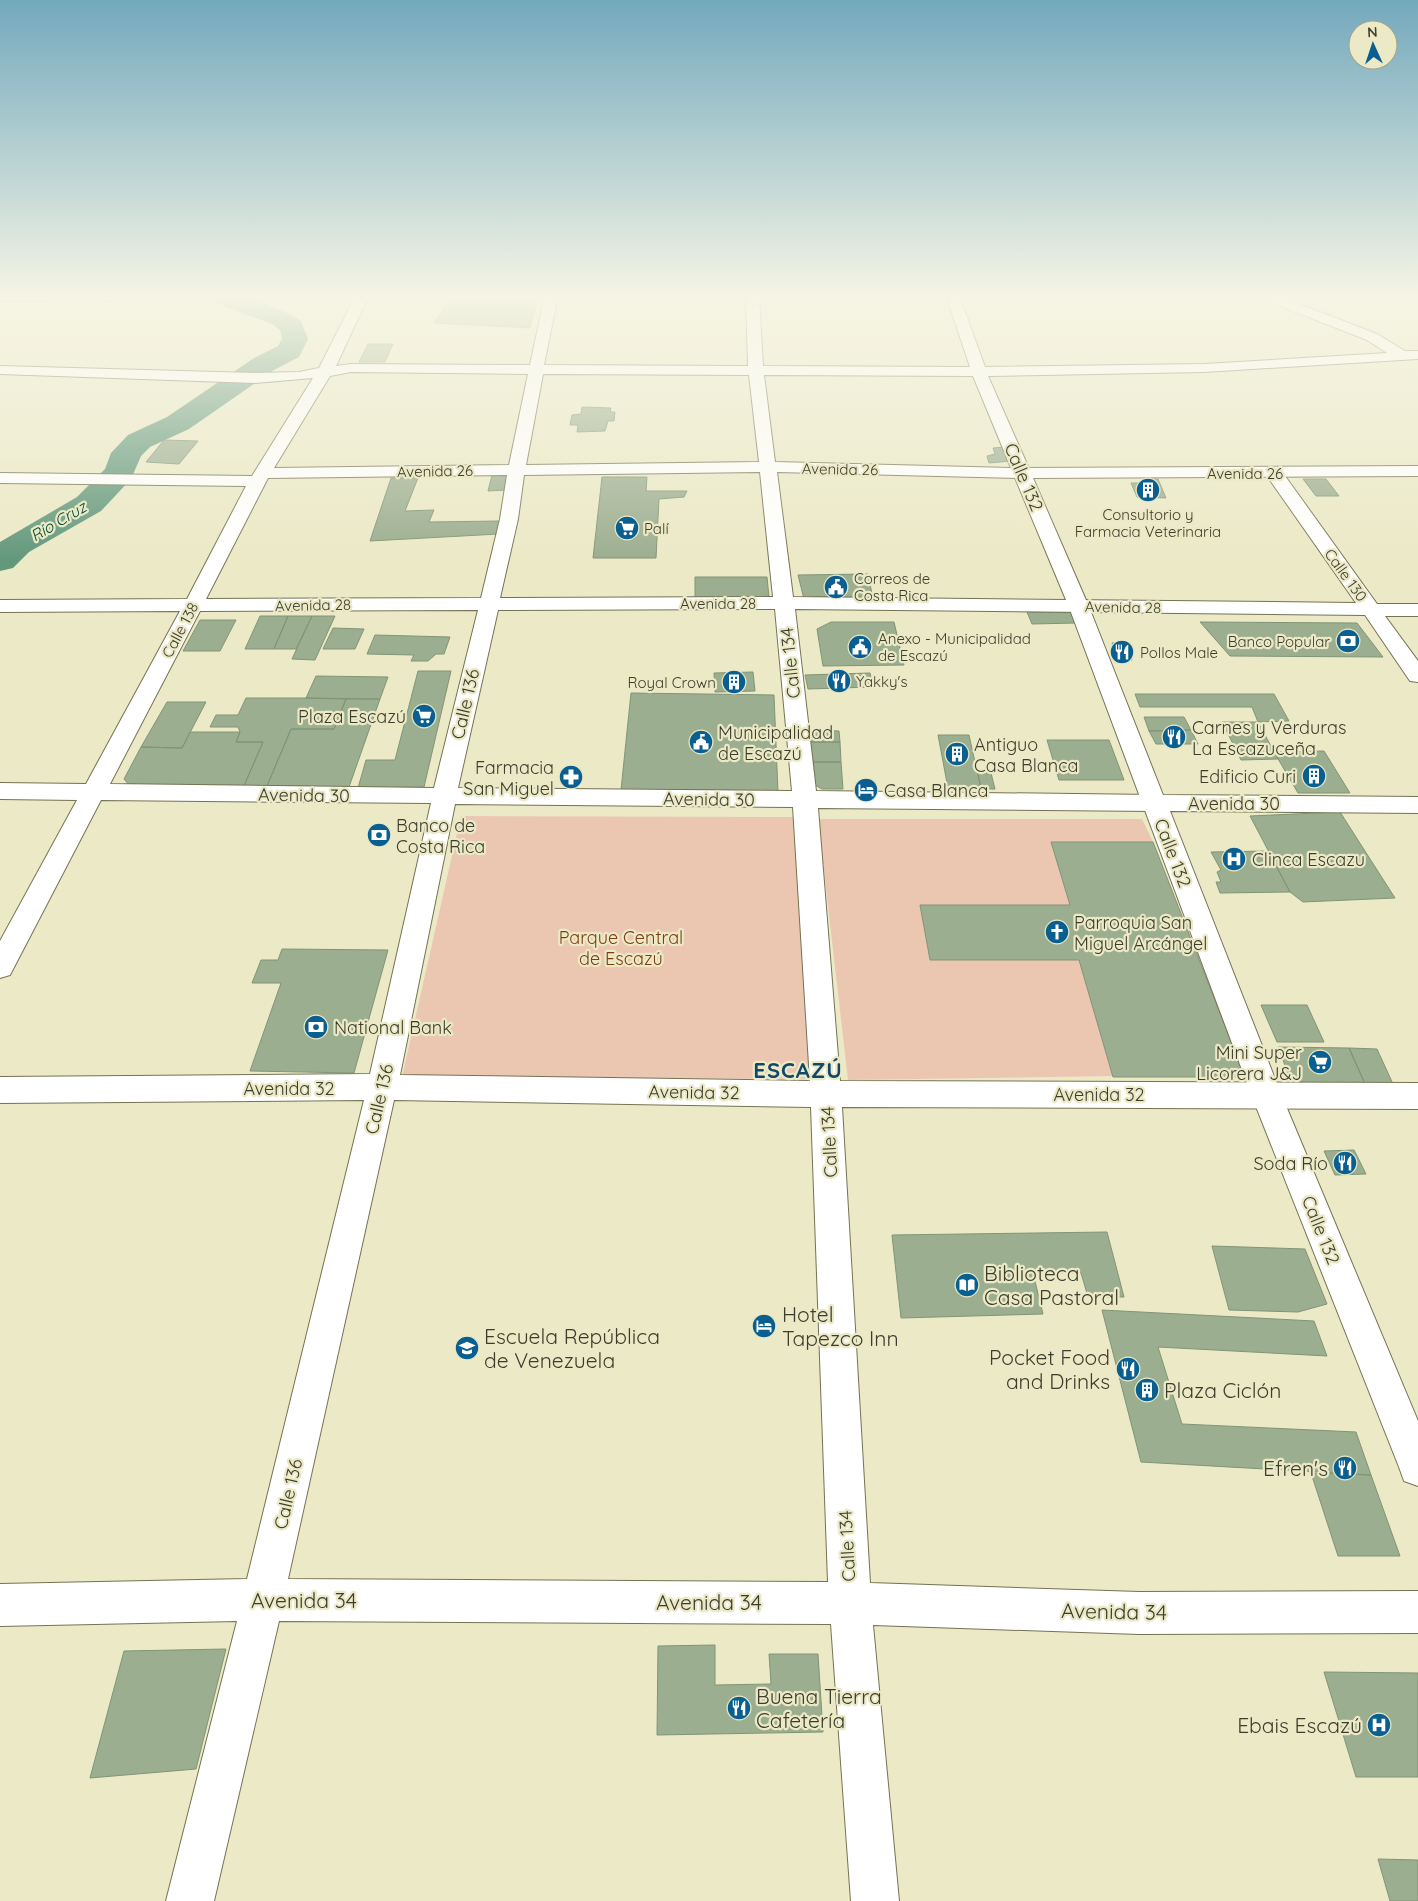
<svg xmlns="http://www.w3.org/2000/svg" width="1418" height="1901" font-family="Quicksand,sans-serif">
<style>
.green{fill:#ebc6b1}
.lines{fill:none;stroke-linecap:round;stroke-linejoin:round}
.river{fill:#63987c;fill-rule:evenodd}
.building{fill:#9cae90;stroke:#829476}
.street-casing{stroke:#757353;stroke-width:2}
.secondary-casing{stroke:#757353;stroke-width:2}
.street{fill:#fff;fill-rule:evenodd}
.secondary{fill:#fff;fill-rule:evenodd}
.labels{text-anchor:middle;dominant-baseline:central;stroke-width:4.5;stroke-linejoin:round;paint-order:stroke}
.far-street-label{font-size:15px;fill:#3d3d2e;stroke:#ebe9c6}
.far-poi-label{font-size:15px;fill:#3d3d2e;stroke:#ebe9c6;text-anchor:start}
.far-water-label{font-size:16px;font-style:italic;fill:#004a2e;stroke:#ebe9c6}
.street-label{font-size:18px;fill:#3d3d2e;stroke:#ebe9c6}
.poi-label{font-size:18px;fill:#3d3d2e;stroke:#ebe9c6;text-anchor:start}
.park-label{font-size:18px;fill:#7c3d12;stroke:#ebe9c6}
.near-poi-label{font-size:21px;fill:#3d3d2e;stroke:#ebe9c6;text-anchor:start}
.near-street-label{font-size:21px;fill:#3d3d2e;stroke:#ebe9c6}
.district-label{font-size:22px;font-weight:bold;letter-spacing:1px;fill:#12476a;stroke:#ebe9c6}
</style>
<rect width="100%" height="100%" fill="#ebe9c6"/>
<path class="green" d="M 461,816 L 801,817 L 820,1079 L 402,1077 Z
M 818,819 L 1142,819 L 1153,842 L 1052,843 L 1070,905 L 920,905 L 930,960 L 1079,960 L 1113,1076 L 848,1080 Z"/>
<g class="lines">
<path class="river" d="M 204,295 L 238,295 L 290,314 L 301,321 L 308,339 L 299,357 L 274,370 L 189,429 L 150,447 L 141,456 L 131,479 L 101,511 L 29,552 L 13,568 L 0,571 L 0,542 L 77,497 L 105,469 L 111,453 L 128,435 L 167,417 L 254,358 L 278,346 L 282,339 L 280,330 L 272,324 L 207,300 Z"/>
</g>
<path class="building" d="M 453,295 L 538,295 L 530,328 L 434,323 Z
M 368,344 L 393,344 L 385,362 L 359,362 Z
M 582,407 L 611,408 L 610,412 L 615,412 L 614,421 L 608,421 L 605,431 L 577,432 L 578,425 L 570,425 L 572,415 L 581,414 Z
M 164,440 L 198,441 L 179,464 L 146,462 Z
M 1005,447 L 1011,461 L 989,463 L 987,456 L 995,454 L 993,448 Z
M 492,475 L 508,475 L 506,490 L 488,491 Z
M 602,477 L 647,477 L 646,491 L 687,491 L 684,497 L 659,499 L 656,558 L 593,558 Z
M 391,478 L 418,478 L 405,511 L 434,510 L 429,522 L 500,521 L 499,534 L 370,541 Z
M 1147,479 L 1158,479 L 1166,498 L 1137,497 L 1131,483 L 1149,483 Z
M 1303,479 L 1326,479 L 1339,496 L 1316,496 Z
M 868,574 L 873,599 L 804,599 L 798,575 Z
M 695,577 L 767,577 L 769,597 L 695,598 Z
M 1027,612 L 1071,612 L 1076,623 L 1032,624 Z
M 260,616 L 288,616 L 274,649 L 245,649 Z
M 288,616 L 312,616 L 296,649 L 274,649 Z
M 312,616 L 335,616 L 315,660 L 292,659 Z
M 200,620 L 236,620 L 220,651 L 183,651 Z
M 831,622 L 894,622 L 904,665 L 823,666 L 817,629 Z
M 1200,622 L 1357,623 L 1383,657 L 1230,656 Z
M 333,628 L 364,629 L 355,649 L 323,649 Z
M 375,635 L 450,637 L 444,654 L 436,654 L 428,661 L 411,661 L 414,655 L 367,654 Z
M 1112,643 L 1125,643 L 1132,660 L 1119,660 Z
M 418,671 L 451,671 L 424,787 L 358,788 L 366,760 L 395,760 Z
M 753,672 L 755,691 L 715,692 L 714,673 Z
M 870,673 L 873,687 L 808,689 L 805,675 Z
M 316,676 L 388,677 L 380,699 L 306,698 Z
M 631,693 L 774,695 L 778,792 L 621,790 Z
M 1135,694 L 1274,694 L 1289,721 L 1258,722 L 1252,707 L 1140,707 Z
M 246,698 L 306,698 L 346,699 L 334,729 L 291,729 L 267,786 L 244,786 L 263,742 L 236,742 L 240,732 L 238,727 L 210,727 L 216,715 L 238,715 Z
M 346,699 L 380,699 L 349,787 L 267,786 L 291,729 L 334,729 Z
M 167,702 L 206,702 L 182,748 L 141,747 Z
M 1144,717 L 1184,717 L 1191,730 L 1149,731 Z
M 1222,722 L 1258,722 L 1278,759 L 1241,760 Z
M 810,730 L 839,731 L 840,742 L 810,742 Z
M 1191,730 L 1198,744 L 1156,744 L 1149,731 Z
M 190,732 L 240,732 L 236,742 L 263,742 L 244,786 L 130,786 L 124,779 L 141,747 L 182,748 Z
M 938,735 L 969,735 L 981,789 L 948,788 Z
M 1047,740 L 1109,740 L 1124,780 L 1059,780 Z
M 810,742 L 840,742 L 841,762 L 813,762 Z
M 1324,751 L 1350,793 L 1298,793 L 1274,752 Z
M 813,762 L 841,762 L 843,789 L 822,789 L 815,785 Z
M 978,773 L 991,773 L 995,789 L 981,789 Z
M 1340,812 L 1395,898 L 1303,902 L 1290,892 L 1250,816 Z
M 1051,842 L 1153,842 L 1245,1077 L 1113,1077 L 1079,960 L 930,960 L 920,905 L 1070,905 Z
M 1268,851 L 1290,892 L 1220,893 L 1216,882 L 1221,882 L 1217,872 L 1221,870 L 1211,852 Z
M 282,949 L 388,950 L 354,1073 L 250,1071 L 281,983 L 252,983 L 261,960 L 278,960 Z
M 1261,1005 L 1307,1005 L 1324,1042 L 1277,1042 Z
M 1278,1047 L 1349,1048 L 1365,1084 L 1304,1083 L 1289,1076 Z
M 1349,1048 L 1377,1049 L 1393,1084 L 1365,1084 Z
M 1354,1150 L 1366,1174 L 1335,1175 L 1324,1151 Z
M 1107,1232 L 1124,1297 L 1088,1297 L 1081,1273 L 1033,1273 L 1043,1314 L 901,1318 L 892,1235 Z
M 1212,1246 L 1305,1249 L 1327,1304 L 1298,1312 L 1229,1310 Z
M 1102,1310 L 1314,1321 L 1327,1356 L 1158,1347 L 1182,1424 L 1356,1432 L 1371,1475 L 1141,1462 Z
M 1311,1473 L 1371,1475 L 1400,1556 L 1338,1556 Z
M 715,1645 L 715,1685 L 771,1684 L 769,1654 L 818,1654 L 823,1732 L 657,1735 L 658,1646 Z
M 226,1649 L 196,1769 L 90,1778 L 124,1651 Z
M 1324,1672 L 1418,1673 L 1418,1777 L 1356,1777 Z
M 1378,1859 L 1418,1860 L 1418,1901 L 1390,1901 Z"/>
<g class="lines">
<g class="street-casing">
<path id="street" d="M 0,295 L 285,295 L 278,299 L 0,301 Z
M 356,295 L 369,295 L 336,366 L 351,364 L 530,365 L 545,295 L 558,295 L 544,365 L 748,366 L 746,295 L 759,295 L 763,366 L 970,367 L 946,295 L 959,295 L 985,367 L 1204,364 L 1387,353 L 1367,340 L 1260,298 L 1259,295 L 1276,295 L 1377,334 L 1405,351 L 1418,351 L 1418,359 L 1204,372 L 988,376 L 1031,473 L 1028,477 L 1022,478 L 777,472 L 793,597 L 1356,603 L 1265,473 L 1268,469 L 1274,468 L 1280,469 L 1377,604 L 1418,604 L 1418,616 L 1385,616 L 1418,661 L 1418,682 L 1410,681 L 1365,615 L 795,609 L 816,791 L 1154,795 L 1163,797 L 1166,803 L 1163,809 L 1154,811 L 818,808 L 840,1081 L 1418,1083 L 1418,1109 L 842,1107 L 870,1583 L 1139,1592 L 1418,1591 L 1418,1633 L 1139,1634 L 873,1625 L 899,1901 L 851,1901 L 831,1624 L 279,1621 L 214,1901 L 166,1901 L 237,1621 L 0,1626 L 0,1584 L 247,1579 L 364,1100 L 0,1103 L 0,1077 L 370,1074 L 431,803 L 101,800 L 10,975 L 0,978 L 0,941 L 77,800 L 0,799 L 0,783 L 86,784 L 180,611 L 0,612 L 0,600 L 187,599 L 246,486 L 0,483 L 0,473 L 252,476 L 313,378 L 255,383 L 0,374 L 0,366 L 255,373 L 299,372 L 319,368 ZM 351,372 L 528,374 L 509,465 L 274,468 L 330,376 ZM 543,374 L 749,375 L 759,462 L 526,465 ZM 764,375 L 973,376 L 1011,468 L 775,462 ZM 760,472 L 773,597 L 500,598 L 518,519 L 524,475 ZM 507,475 L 500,519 L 481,598 L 206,599 L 268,478 ZM 775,609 L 792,791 L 458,788 L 498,610 ZM 478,610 L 434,788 L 110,784 L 200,611 ZM 455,804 L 793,807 L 810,1081 L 400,1075 ZM 394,1100 L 811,1107 L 828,1582 L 288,1579 Z"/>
</g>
<g class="secondary-casing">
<path id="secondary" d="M 1418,466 L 1418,476 L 1033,478 L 1089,607 L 1163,795 L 1418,797 L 1418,813 L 1170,811 L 1281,1094 L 1418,1421 L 1418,1486 L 1404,1481 L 1399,1467 L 1251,1094 L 1069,607 L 1013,473 L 1016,469 L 1022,468 Z"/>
</g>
<use href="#street" class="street"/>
<use href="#secondary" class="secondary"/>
</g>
<linearGradient id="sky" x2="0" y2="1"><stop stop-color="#73a9bd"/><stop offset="0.53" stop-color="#f6f5e5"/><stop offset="1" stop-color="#f6f5e5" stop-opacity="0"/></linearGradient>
<rect width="1418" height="561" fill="url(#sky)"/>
<defs>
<g id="building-disc" transform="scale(1.25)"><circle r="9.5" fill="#095f90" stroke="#ebe9c6"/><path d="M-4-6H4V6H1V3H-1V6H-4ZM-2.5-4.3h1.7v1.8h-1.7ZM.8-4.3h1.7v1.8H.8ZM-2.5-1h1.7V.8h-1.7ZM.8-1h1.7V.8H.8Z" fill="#fff"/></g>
<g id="supermarket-disc" transform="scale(1.25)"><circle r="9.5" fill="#095f90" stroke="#ebe9c6"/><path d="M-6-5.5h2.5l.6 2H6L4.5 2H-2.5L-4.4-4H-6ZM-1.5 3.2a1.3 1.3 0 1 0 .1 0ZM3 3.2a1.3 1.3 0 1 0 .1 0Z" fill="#fff"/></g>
<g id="civic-disc" transform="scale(1.25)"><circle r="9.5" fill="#095f90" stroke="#ebe9c6"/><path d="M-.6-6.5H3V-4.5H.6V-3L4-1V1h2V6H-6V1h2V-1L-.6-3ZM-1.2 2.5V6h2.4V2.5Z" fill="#fff"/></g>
<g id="bank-disc" transform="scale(1.25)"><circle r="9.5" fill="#095f90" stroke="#ebe9c6"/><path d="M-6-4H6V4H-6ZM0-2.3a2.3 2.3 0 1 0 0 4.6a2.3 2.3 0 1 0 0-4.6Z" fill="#fff"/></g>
<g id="restaurant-disc" transform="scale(1.25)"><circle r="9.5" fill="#095f90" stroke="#ebe9c6"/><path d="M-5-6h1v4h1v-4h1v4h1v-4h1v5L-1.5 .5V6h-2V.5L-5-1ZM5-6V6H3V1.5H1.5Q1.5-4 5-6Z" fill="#fff"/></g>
<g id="pharmacy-disc" transform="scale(1.25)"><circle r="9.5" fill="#095f90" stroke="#ebe9c6"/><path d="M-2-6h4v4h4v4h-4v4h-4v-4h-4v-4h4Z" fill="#fff"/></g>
<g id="hotel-disc" transform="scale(1.25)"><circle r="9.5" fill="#095f90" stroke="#ebe9c6"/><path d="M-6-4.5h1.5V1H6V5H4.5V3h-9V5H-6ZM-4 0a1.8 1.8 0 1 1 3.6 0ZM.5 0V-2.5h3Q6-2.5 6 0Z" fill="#fff"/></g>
<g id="hospital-disc" transform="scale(1.25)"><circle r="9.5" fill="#095f90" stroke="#ebe9c6"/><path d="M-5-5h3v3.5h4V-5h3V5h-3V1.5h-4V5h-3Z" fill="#fff"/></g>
<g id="church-disc" transform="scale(1.25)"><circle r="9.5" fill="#095f90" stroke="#ebe9c6"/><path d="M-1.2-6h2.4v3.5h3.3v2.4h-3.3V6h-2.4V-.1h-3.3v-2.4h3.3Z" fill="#fff"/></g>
<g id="library-disc" transform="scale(1.25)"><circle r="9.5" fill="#095f90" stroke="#ebe9c6"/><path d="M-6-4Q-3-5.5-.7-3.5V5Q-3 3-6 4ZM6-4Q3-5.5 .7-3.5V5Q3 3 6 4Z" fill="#fff"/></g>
<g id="school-disc" transform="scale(1.25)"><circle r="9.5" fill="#095f90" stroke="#ebe9c6"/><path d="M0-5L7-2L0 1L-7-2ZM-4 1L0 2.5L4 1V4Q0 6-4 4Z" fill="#fff"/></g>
</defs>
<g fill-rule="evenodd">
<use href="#building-disc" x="1148" y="490"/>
<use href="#supermarket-disc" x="627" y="528"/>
<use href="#civic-disc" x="836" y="587"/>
<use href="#bank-disc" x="1348" y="641"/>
<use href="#civic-disc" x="860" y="647"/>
<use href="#restaurant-disc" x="1122" y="652"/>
<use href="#restaurant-disc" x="839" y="681"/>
<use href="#building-disc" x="734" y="682"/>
<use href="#supermarket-disc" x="424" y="716"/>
<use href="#restaurant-disc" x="1174" y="737"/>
<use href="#civic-disc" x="701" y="742"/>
<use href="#building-disc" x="957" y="754"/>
<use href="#building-disc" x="1314" y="776"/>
<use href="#pharmacy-disc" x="571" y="777"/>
<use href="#hotel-disc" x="866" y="790"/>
<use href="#bank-disc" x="379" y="835"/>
<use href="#hospital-disc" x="1234" y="859"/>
<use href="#church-disc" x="1057" y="932"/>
<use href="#bank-disc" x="316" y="1027"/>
<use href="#supermarket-disc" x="1320" y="1062"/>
<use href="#restaurant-disc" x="1345" y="1163"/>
<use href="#library-disc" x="967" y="1285"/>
<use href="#hotel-disc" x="764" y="1326"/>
<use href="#school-disc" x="467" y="1348"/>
<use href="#restaurant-disc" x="1128" y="1369"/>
<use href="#building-disc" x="1147" y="1390"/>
<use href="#restaurant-disc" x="1345" y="1468"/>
<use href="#restaurant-disc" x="739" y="1708"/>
<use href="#hospital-disc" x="1379" y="1725"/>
</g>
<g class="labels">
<g class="far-street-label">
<text transform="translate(840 469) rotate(1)">Avenida 26</text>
<text transform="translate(435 471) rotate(-1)">Avenida 26</text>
<text x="1245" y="473">Avenida 26</text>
<text transform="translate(1346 575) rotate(54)">Calle 130</text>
<text x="718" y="603">Avenida 28</text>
<text transform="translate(313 605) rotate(-1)">Avenida 28</text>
<text transform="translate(1123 607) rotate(1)">Avenida 28</text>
<text transform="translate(180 630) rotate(-62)">Calle 138</text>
</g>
<g class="far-poi-label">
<text x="1148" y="514" text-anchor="middle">Consultorio y<tspan x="1148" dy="17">Farmacia Veterinaria</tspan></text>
<text x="644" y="528">Palí</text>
<text x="854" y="578">Correos de<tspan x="854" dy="17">Costa Rica</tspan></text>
<text x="878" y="638">Anexo - Municipalidad<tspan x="878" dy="17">de Escazú</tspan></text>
<text x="1330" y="641" text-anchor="end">Banco Popular</text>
<text x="1140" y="652">Pollos Male</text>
<text x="856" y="681">Yakky's</text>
<text x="716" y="682" text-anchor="end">Royal Crown</text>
</g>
<g class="far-water-label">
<text transform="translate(58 521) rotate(-31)">Río Cruz</text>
</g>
<g class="street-label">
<text transform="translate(1024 477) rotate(67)">Calle 132</text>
<text transform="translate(790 663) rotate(-96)">Calle 134</text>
<text transform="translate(465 704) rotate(-77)">Calle 136</text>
<text transform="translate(304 795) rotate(1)">Avenida 30</text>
<text transform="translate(709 799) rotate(1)">Avenida 30</text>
<text x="1234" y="803">Avenida 30</text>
<text transform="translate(1173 853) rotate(69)">Calle 132</text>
<text x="289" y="1088">Avenida 32</text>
<text transform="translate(694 1092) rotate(1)">Avenida 32</text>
<text x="1099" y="1094">Avenida 32</text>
<text transform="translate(379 1099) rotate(-77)">Calle 136</text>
<text transform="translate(829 1142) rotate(-93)">Calle 134</text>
<text transform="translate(1321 1230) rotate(68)">Calle 132</text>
<text transform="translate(288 1494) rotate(-77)">Calle 136</text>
<text transform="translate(847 1546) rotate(-93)">Calle 134</text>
</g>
<g class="poi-label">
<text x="406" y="716" text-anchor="end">Plaza Escazú</text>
<text x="1192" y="727">Carnes y Verduras<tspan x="1192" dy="21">La Escazuceña</tspan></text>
<text x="718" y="732">Municipalidad<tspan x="718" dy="21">de Escazú</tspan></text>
<text x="974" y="744">Antiguo<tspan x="974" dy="21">Casa Blanca</tspan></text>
<text x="554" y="767" text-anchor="end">Farmacia<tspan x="554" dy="21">San Miguel</tspan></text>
<text x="1296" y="776" text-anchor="end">Edificio Curi</text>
<text x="884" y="790">Casa Blanca</text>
<text x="396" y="825">Banco de<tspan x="396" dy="21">Costa Rica</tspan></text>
<text x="1252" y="859">Clinca Escazu</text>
<text x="1074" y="922">Parroquia San<tspan x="1074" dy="21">Miguel Arcángel</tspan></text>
<text x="334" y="1027">National Bank</text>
<text x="1302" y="1052" text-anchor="end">Mini Super<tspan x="1302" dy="21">Licorera J&amp;J</tspan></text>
<text x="1328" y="1163" text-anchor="end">Soda Río</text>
</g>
<g class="park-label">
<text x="621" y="937">Parque Central<tspan x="621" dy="21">de Escazú</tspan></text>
</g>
<g class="near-poi-label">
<text x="984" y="1273">Biblioteca<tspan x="984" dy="24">Casa Pastoral</tspan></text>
<text x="782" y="1314">Hotel<tspan x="782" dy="24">Tapezco Inn</tspan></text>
<text x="484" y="1336">Escuela República<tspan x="484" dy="24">de Venezuela</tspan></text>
<text x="1110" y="1357" text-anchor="end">Pocket Food<tspan x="1110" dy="24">and Drinks</tspan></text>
<text x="1164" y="1390">Plaza Ciclón</text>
<text x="1328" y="1468" text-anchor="end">Efren's</text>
<text x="756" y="1696">Buena Tierra<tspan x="756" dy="24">Cafetería</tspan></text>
<text x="1362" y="1725" text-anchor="end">Ebais Escazú</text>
</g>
<g class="near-street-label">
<text x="304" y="1600">Avenida 34</text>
<text x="709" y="1602">Avenida 34</text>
<text transform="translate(1114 1611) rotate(1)">Avenida 34</text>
</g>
<g class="district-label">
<text x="798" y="1070">ESCAZÚ</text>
</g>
</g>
<g transform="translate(1373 45) rotate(357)"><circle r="24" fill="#ebe9c6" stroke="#a5a489"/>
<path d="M0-4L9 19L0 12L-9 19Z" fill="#095f90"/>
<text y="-8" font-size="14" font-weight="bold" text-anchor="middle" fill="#3d3d2e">N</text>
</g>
</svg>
